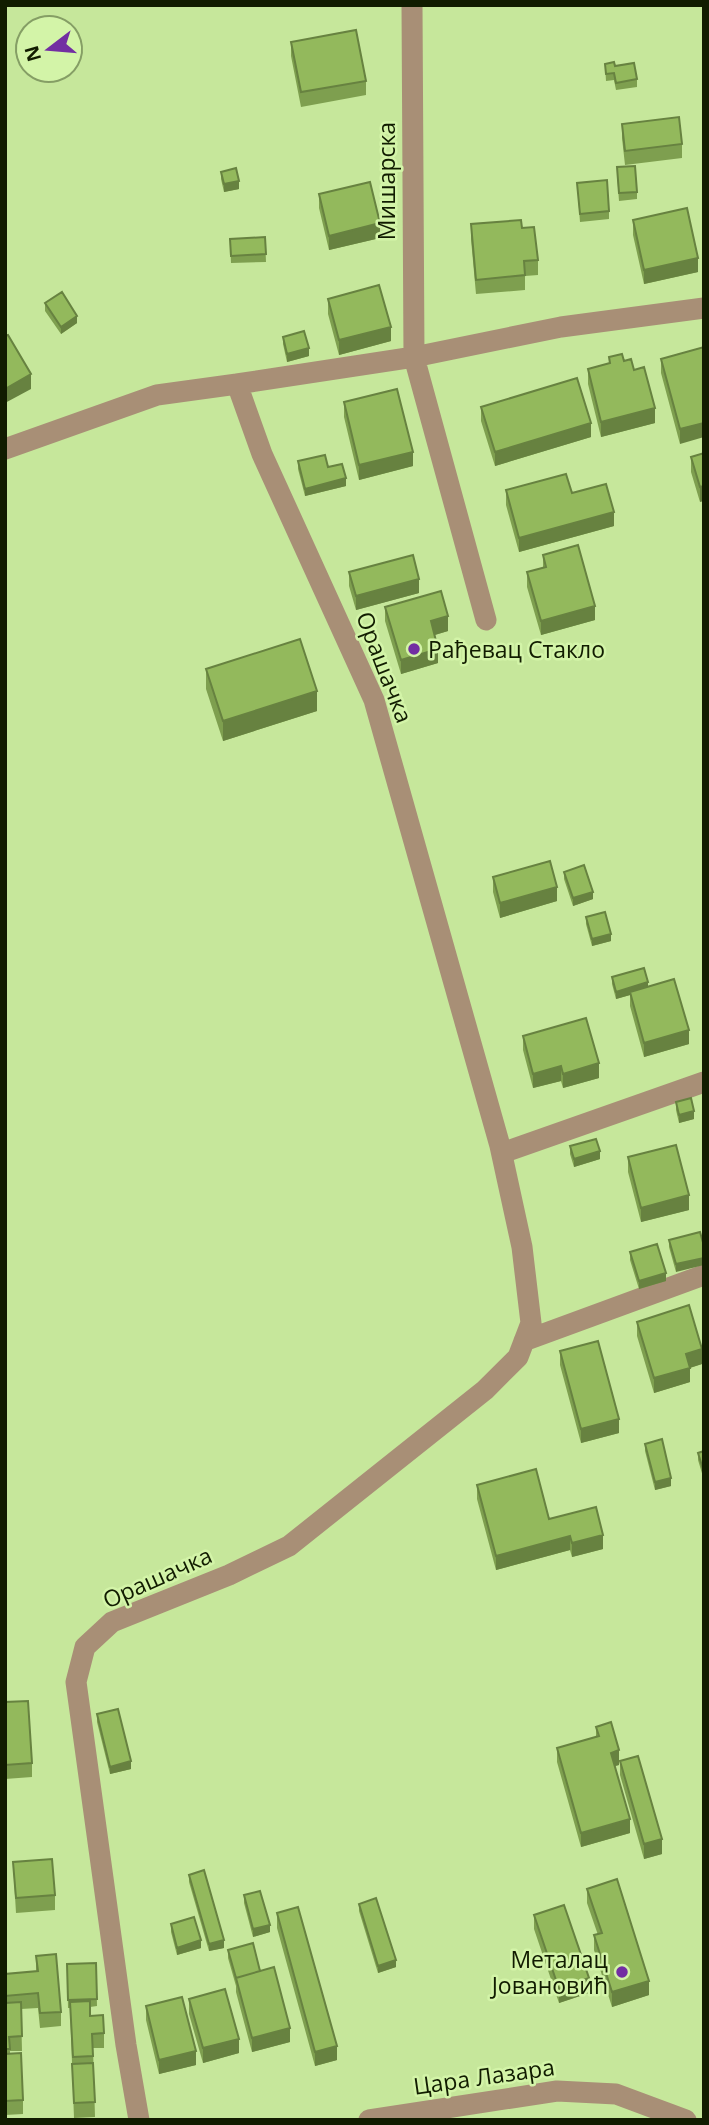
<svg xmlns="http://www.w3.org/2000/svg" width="709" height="2125" font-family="'Open Sans',sans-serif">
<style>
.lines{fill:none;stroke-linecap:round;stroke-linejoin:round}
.minor{stroke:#a88f76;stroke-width:21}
.wall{fill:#7e9f4f}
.shaded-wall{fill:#678240}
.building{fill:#93b95c;stroke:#678240;stroke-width:2}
.poi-dot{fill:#722ea2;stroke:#d3f4a8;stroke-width:2.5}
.labels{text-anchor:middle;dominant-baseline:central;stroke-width:5;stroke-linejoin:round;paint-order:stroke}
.street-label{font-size:23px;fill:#111c00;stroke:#d3f4a8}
.poi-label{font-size:23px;fill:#111c00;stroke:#d3f4a8;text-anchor:start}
</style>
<rect width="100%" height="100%" fill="#c6e79b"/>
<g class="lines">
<path class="minor" d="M 412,5 L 414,357 L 561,327 L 704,308
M 5,449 L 157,395 L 237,384
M 502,1153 L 704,1082
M 524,1341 L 704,1275
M 139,2120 L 126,2045 L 76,1682 L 85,1647 L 112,1622 L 229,1575 L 289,1546 L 485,1390 L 518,1357 L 531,1323 L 522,1247 L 500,1146 L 374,700 L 262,454 L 237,384 L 414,357 L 486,620
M 369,2120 L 557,2091 L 616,2094 L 686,2120"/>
</g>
<path class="wall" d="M 291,42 L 366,81 L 366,95 L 301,107 L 291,56 Z
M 605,64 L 615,66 L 637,79 L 637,87 L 616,90 L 614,80 L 606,81 Z
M 622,124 L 682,144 L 682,158 L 625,165 L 622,138 Z
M 221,172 L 239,189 L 224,192 L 221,179 Z
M 617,174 L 637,192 L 637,199 L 619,201 Z
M 577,183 L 609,211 L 609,219 L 580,222 Z
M 319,194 L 380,238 L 329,250 L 319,208 Z
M 633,220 L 698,272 L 644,284 L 633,235 Z
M 471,224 L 522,228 L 538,260 L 538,275 L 525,276 L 525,290 L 476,294 L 471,239 Z
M 265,237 L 266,262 L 231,263 L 230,239 Z
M 328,299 L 391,341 L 339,355 L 328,314 Z
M 45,303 L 77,323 L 61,334 L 45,311 Z
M 283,337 L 309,356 L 287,362 L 283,344 Z
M 704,347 L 680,444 L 661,373 L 661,359 Z
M 609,357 L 624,361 L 655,423 L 601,437 L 588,384 L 588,369 L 609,364 Z
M 344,402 L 413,466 L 359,480 L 344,417 Z
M 481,407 L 591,437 L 495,466 L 481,421 Z
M 704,453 L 700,502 L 691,472 L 691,457 Z
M 298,461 L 328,467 L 346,486 L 305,496 L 298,469 Z
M 506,490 L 572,493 L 614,526 L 519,552 L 506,505 Z
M 543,555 L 595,620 L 541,635 L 527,587 L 527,572 L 543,568 Z
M 349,572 L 419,593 L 356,610 L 349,586 Z
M 385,607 L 448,631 L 435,635 L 438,663 L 401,674 L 385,621 Z
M 206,669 L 317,711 L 223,741 L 206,689 Z
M 564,872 L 593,899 L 573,906 L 564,879 Z
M 493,877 L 557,901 L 500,918 L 493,892 Z
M 586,917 L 611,941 L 592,946 L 586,924 Z
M 612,977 L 648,987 L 689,1044 L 644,1057 L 630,1006 L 630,995 L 616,999 L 612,984 Z
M 523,1036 L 599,1078 L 563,1088 L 561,1081 L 533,1088 L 523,1050 Z
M 676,1102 L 694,1119 L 679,1123 L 676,1110 Z
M 570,1146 L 600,1159 L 574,1167 L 570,1154 Z
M 628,1157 L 689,1210 L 641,1222 L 628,1172 Z
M 700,1232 L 676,1272 L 669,1247 L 669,1240 Z
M 630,1252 L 666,1281 L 639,1289 L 630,1260 Z
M 637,1322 L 702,1364 L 690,1368 L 690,1382 L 654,1393 L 637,1336 Z
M 560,1351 L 619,1433 L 581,1443 L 560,1365 Z
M 645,1444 L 671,1486 L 655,1490 L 645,1451 Z
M 704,1451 L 704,1480 L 698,1460 L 698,1453 Z
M 477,1485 L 549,1519 L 603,1549 L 572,1557 L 570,1550 L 496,1570 L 477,1499 Z
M 5,1702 L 32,1763 L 32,1777 L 5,1779 Z
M 97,1714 L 131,1769 L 110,1774 L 97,1722 Z
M 596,1727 L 619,1765 L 615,1766 L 630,1833 L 581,1847 L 557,1762 L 557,1748 L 596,1737 Z
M 620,1761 L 662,1854 L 644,1859 L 620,1775 Z
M 13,1862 L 55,1895 L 55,1910 L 16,1913 Z
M 189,1875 L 224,1948 L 209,1951 L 189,1882 Z
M 587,1889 L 649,1995 L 612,2007 L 594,1950 L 594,1935 L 598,1935 L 587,1903 Z
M 244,1895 L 270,1932 L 253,1937 L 244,1903 Z
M 359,1904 L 396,1967 L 378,1973 L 359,1911 Z
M 277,1913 L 337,2060 L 315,2066 L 277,1928 Z
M 534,1915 L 589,1993 L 559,2003 L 534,1929 Z
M 171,1924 L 201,1948 L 177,1955 L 171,1932 Z
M 228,1950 L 260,1971 L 290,2042 L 252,2052 L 236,1992 L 236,1986 L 228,1958 Z
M 36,1956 L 61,2012 L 61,2026 L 40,2028 L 38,2008 L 21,2009 L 22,2051 L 10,2051 L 10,2054 L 23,2100 L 23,2114 L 5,2115 L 5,1974 L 36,1971 Z
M 96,1963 L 97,2006 L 90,2007 L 90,2016 L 104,2033 L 104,2048 L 93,2048 L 95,2117 L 74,2118 L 70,2008 L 68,2008 L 67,1964 Z
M 189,1999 L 239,2053 L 203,2063 L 189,2014 Z
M 146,2006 L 196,2065 L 159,2074 L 146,2020 Z"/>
<path class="shaded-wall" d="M 239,181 L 239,189 L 224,192 L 224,184 Z
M 380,223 L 380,238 L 329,250 L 329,236 Z
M 698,258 L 698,272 L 644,284 L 644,270 Z
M 77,316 L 77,323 L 61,334 L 61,327 Z
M 391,327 L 391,341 L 339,355 L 339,340 Z
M 309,348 L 309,356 L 287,362 L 287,354 Z
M 31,374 L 31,389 L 5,403 L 5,389 Z
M 655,408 L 655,423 L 601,437 L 601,422 Z
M 591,423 L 591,437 L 495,466 L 495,452 Z
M 704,423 L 704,437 L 680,444 L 680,429 Z
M 413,452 L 413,466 L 359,480 L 359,465 Z
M 346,478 L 346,486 L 305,496 L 305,489 Z
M 704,486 L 704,501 L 700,502 L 700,487 Z
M 614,512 L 614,526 L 519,552 L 519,538 Z
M 419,579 L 419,593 L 356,610 L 356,596 Z
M 595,606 L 595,620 L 541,635 L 541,621 Z
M 448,616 L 448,631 L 431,636 L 431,621 Z
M 438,649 L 438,663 L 401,674 L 401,660 Z
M 317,691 L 317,711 L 223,741 L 223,721 Z
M 557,887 L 557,901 L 500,918 L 500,903 Z
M 593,892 L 593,899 L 573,906 L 573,898 Z
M 611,934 L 611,941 L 592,946 L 592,939 Z
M 648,982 L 648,990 L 630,992 L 630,995 L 616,999 L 616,992 Z
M 689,1030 L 689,1044 L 644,1057 L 644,1043 Z
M 599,1063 L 599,1078 L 563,1088 L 563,1074 Z
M 561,1066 L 561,1081 L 533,1088 L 533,1074 Z
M 694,1111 L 694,1119 L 679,1123 L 679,1115 Z
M 600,1151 L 600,1159 L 574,1167 L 574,1159 Z
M 689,1195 L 689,1210 L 641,1222 L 641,1208 Z
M 704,1258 L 704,1265 L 676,1272 L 676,1264 Z
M 666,1273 L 666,1281 L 639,1289 L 639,1281 Z
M 702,1349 L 702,1364 L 686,1369 L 686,1354 Z
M 690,1368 L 690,1382 L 654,1393 L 654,1378 Z
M 619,1419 L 619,1433 L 581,1443 L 581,1429 Z
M 671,1478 L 671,1486 L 655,1490 L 655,1482 Z
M 603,1535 L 603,1549 L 572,1557 L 572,1543 Z
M 570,1536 L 570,1550 L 496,1570 L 496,1556 Z
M 619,1750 L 619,1765 L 611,1767 L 611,1753 Z
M 131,1761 L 131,1769 L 110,1774 L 110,1767 Z
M 630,1819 L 630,1833 L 581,1847 L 581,1833 Z
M 662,1839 L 662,1854 L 644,1859 L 644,1844 Z
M 270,1925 L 270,1932 L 253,1937 L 253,1929 Z
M 201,1940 L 201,1948 L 177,1955 L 177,1948 Z
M 224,1940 L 224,1948 L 209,1951 L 209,1944 Z
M 396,1960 L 396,1967 L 378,1973 L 378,1966 Z
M 589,1978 L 589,1993 L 559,2003 L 559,1989 Z
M 649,1981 L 649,1995 L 612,2007 L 612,1992 Z
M 290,2028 L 290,2042 L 252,2052 L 252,2038 Z
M 239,2039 L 239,2053 L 203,2063 L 203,2048 Z
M 337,2046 L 337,2060 L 315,2066 L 315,2052 Z
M 196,2051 L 196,2065 L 159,2074 L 159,2060 Z"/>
<path class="building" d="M 356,30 L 366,81 L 301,92 L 291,42 Z
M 614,62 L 615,66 L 634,63 L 637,79 L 616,83 L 614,73 L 606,74 L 605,64 Z
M 679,117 L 682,144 L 625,151 L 622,124 Z
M 635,166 L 637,192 L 619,193 L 617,167 Z
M 236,168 L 239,181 L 224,184 L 221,172 Z
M 607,180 L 609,211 L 580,214 L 577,183 Z
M 370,182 L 380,223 L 329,236 L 319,194 Z
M 687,208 L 698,258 L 644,270 L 633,220 Z
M 521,220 L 522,228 L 534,227 L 538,260 L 524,261 L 525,275 L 476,280 L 471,224 Z
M 265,237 L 266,254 L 231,256 L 230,239 Z
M 379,285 L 391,327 L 339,340 L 328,299 Z
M 62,292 L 77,316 L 61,327 L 45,303 Z
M 304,331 L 309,348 L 287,354 L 283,337 Z
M 8,335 L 31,374 L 5,389 L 5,336 Z
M 704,347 L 704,423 L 680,429 L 661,359 Z
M 622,354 L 624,361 L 631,359 L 634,370 L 644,367 L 655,408 L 601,422 L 588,369 L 610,363 L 609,357 Z
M 577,378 L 591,423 L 495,452 L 481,407 Z
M 397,389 L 413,452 L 359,465 L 344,402 Z
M 704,453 L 704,486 L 700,487 L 691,457 Z
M 325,455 L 328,467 L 342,464 L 346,478 L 305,489 L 298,461 Z
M 566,474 L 572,493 L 606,484 L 614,512 L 519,538 L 506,490 Z
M 578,545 L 595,606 L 541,621 L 527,572 L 546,567 L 543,555 Z
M 413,555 L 419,579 L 356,596 L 349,572 Z
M 441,591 L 448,616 L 431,621 L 438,649 L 401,660 L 385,607 Z
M 300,639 L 317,691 L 223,721 L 206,669 Z
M 550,861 L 557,887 L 500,903 L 493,877 Z
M 584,865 L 593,892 L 573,898 L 564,872 Z
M 605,912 L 611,934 L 592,939 L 586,917 Z
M 644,968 L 648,982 L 616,992 L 612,977 Z
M 674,979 L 689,1030 L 644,1043 L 630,992 Z
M 586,1018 L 599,1063 L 563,1074 L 561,1066 L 533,1074 L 523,1036 Z
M 691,1098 L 694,1111 L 679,1115 L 676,1102 Z
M 596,1139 L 600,1151 L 574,1159 L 570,1146 Z
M 676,1145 L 689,1195 L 641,1208 L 628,1157 Z
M 700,1232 L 704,1246 L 704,1258 L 676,1264 L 669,1240 Z
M 657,1244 L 666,1273 L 639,1281 L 630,1252 Z
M 689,1305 L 702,1349 L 686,1354 L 690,1368 L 654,1378 L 637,1322 Z
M 598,1341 L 619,1419 L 581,1429 L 560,1351 Z
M 662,1439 L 671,1478 L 655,1482 L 645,1444 Z
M 704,1451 L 704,1472 L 698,1453 Z
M 536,1469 L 549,1519 L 596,1507 L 603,1535 L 572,1543 L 570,1536 L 496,1556 L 477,1485 Z
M 28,1701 L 32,1763 L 5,1765 L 5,1702 Z
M 118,1709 L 131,1761 L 110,1767 L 97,1714 Z
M 611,1722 L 619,1750 L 611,1753 L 630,1819 L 581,1833 L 557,1748 L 599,1736 L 596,1727 Z
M 638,1756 L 662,1839 L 644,1844 L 620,1761 Z
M 52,1859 L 55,1895 L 16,1898 L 13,1862 Z
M 204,1870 L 224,1940 L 209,1944 L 189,1875 Z
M 617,1879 L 649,1981 L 612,1992 L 594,1935 L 602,1933 L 587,1889 Z
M 260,1891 L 270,1925 L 253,1929 L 244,1895 Z
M 376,1898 L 396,1960 L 378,1966 L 359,1904 Z
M 564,1905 L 589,1978 L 559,1989 L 534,1915 Z
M 298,1907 L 337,2046 L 315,2052 L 277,1913 Z
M 194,1917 L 201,1940 L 177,1948 L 171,1924 Z
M 253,1943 L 260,1971 L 236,1978 L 228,1950 Z
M 56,1954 L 61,2012 L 40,2013 L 38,1993 L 5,1996 L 5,1974 L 38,1971 L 36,1956 Z
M 96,1963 L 97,1999 L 68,2000 L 67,1964 Z
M 274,1967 L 290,2028 L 252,2038 L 236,1978 Z
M 225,1989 L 239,2039 L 203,2048 L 189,1999 Z
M 182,1997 L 196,2051 L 159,2060 L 146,2006 Z
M 90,2001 L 90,2016 L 103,2015 L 104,2033 L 92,2034 L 93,2056 L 73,2057 L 70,2002 Z
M 21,2002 L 22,2036 L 9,2037 L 10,2049 L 5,2049 L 5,2003 Z
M 21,2053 L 23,2100 L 5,2101 L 5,2054 Z
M 93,2063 L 95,2102 L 74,2103 L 72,2064 Z"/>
<g class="poi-dot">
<circle cx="414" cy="649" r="7"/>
<circle cx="622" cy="1972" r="7"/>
</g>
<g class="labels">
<g class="street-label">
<text transform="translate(386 181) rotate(-90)">Мишарска</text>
<text transform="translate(385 667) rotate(69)">Орашачка</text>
<text transform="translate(157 1577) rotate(-24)">Орашачка</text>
<text transform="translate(484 2076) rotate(-8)">Цара Лазара</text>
</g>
<g class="poi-label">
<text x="428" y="649">Рађевац Стакло</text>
<text x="608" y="1959" text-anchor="end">Металац<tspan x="608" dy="26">Јовановић</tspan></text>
</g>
</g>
<rect width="709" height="2125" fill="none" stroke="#111c00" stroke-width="14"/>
<g transform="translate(49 49) rotate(254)"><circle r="33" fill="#d3f4a8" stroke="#859e65" stroke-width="2"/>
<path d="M0-5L12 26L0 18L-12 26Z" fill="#722ea2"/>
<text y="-10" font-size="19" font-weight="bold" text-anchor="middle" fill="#111c00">N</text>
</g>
</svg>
